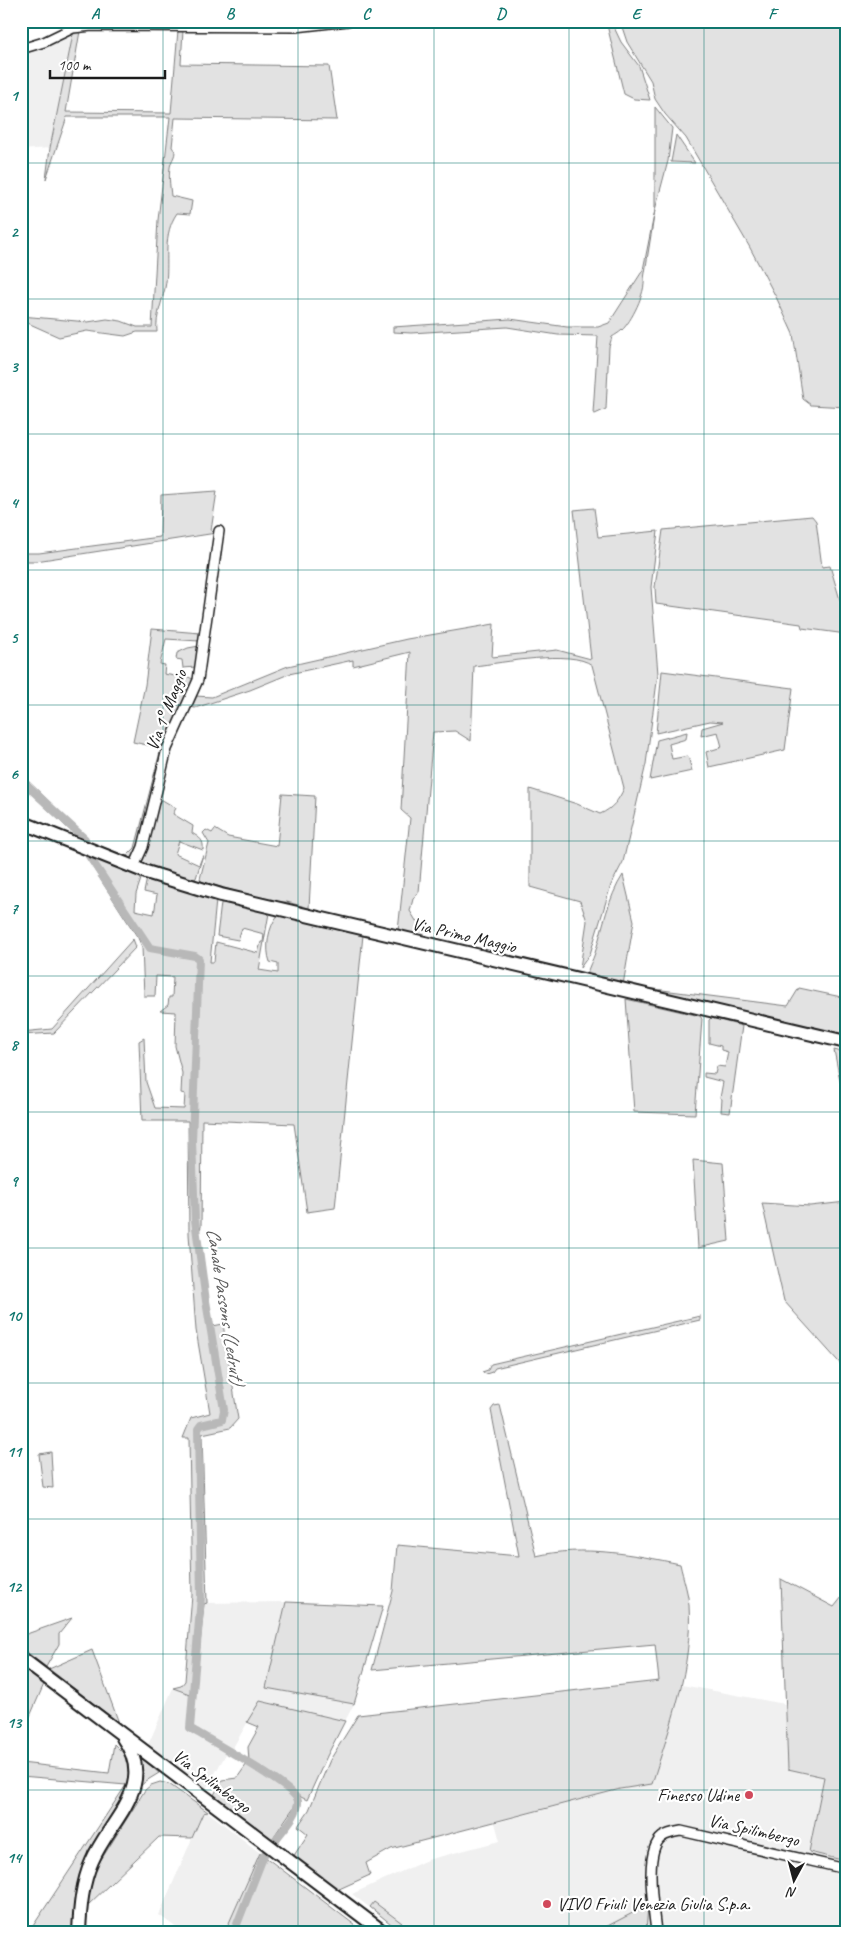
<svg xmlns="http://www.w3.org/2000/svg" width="867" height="1953" font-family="Caveat,sans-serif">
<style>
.built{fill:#f0f0f0}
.green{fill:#e2e2e2;stroke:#7f7f7f}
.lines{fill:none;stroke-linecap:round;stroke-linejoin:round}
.canal{stroke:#b8b8b8;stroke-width:8}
.street-casing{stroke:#1c1c1c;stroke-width:12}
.secondary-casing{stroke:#1c1c1c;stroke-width:16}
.street{stroke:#fff;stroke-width:9}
.secondary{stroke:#fff;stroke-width:12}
.grid{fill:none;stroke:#0f766e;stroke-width:1;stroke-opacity:0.55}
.poi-dot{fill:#d1495b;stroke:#fff;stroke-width:2}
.labels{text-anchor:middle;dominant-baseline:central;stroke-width:4.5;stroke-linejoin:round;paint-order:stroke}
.street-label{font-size:18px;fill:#1c1c1c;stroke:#fff}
.poi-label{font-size:18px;fill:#1c1c1c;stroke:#fff;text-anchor:end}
.water-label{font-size:19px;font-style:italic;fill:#5a5a5a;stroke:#fff}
.neatline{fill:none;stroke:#0f766e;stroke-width:2}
.grid-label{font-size:16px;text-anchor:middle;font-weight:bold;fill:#0f766e}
</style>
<rect width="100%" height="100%" fill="#fff"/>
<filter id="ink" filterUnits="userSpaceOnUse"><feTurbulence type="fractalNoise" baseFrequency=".02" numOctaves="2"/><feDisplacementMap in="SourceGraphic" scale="10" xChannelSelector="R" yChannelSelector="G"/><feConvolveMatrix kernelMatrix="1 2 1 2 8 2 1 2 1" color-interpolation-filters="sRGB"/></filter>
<g filter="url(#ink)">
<path class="built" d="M 73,34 L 50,148 L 21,150 L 21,52 Z
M 286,1602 L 267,1688 L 354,1704 L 345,1721 L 260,1701 L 231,1751 L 226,1754 L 206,1789 L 148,1745 L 173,1688 L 195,1696 L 204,1603 Z
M 682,1685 L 785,1704 L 788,1769 L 824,1777 L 809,1852 L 846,1859 L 846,1932 L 401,1932 L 352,1894 L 427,1860 L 500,1841 L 495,1823 L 620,1789 L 652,1784 Z
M 208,1812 L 260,1853 L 225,1932 L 182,1932 L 159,1915 L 203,1813 Z"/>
<path class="green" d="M 606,21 L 611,21 L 621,42 L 639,66 L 650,100 L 634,99 L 624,94 Z
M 620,21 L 846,21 L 846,407 L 811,405 L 803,399 L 793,334 L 777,299 L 749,246 L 686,138 L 665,114 L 655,99 L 651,81 L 627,42 Z
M 178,30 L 183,30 L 181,64 L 329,66 L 337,120 L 175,118 L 172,147 L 175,151 C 175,156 173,158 171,163 C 168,173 170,186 171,196 L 192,201 L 190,214 L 177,213 C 162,235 169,258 166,282 C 164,299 155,315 157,332 L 137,332 L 125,336 L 87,331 L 59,337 L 21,320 L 21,316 L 88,322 L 107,319 L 121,321 L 137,327 L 152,327 L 158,220 L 170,117 L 67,117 L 46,179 L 50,148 L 73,34 L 80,31 L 66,112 L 171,113 Z
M 655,107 L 672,128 L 668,161 L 655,210 L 644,279 C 646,292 631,322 622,330 C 619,333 615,335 612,337 L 609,347 L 606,409 L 595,414 L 593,413 L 598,336 L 558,335 L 507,327 L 411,333 L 393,332 L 393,327 L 510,319 L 567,327 L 598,327 L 609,323 L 643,270 L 655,210 Z
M 676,135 L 695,163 L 671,162 Z
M 217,491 L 211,531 L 216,533 L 36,561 L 21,561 L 21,553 L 39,553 L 160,537 L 161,495 Z
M 594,508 L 598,537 L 658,531 L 651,587 L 658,674 L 646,764 L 623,862 L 611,885 L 590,954 L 580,968 L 587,921 L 580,901 L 530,887 L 530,789 L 577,804 L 600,814 C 612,809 619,800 624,788 L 592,665 C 571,649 502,663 474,666 L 471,741 L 455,731 L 433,732 L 419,892 L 413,899 L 410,911 L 426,937 L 398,931 L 410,818 L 401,810 L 410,652 L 353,666 L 353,660 L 289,674 L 250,690 L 195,708 L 190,707 L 195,696 L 212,697 L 288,666 L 407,639 L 494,624 L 492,657 L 557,650 L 591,659 L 574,510 Z
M 812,516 L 816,521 L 822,567 L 830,566 L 846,620 L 846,634 L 802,628 L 801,624 L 656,604 L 655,587 L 663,530 Z
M 152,629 L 200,633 L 199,641 L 166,639 L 160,664 L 165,665 L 164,674 L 181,677 L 181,674 L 193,679 L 140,849 L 136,855 L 129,859 L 77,837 L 21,784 L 21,774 L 92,843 L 127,856 L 135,848 L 161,748 L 133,742 L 145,685 Z
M 199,646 L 196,667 L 183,668 L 182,660 L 176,659 L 177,653 L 188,648 Z
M 662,671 L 793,688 L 785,750 L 709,767 L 706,752 L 722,747 L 718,732 L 701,736 L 702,728 L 723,722 L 710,721 L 656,733 Z
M 687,732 L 686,739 L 669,744 L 672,759 L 688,756 L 692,771 L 650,780 L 657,740 Z
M 282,794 L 315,796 L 309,908 L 287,902 L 275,902 L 202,882 L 200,879 L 209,843 L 203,833 L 206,830 L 212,833 L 215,829 L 228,837 L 277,846 Z
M 159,798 L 176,808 L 173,814 L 193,826 L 192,833 C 200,838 204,840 203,850 L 179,841 L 175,854 L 199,865 L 203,855 L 196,878 L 193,880 L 141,862 Z
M 86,853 L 142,876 L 136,894 L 135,910 L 154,914 L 157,895 L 144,892 L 147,878 L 216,900 L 210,962 L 214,962 L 216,942 L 258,953 L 261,942 L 263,942 L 264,934 L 242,928 L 238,940 L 217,936 L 221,903 L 224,903 L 269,913 L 259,970 L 278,973 L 278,964 L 270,962 C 265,948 268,927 278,915 L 363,935 L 335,1208 L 307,1212 L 294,1124 L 202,1120 L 201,1227 L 195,1238 L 201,1243 L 202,1265 L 213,1326 L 223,1324 L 238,1419 L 230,1428 L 202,1434 L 207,1603 L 204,1604 L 195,1696 L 173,1688 L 181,1686 L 185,1681 L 192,1595 L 189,1438 L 183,1438 L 191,1418 L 210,1413 L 196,1330 L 189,1234 L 188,1121 L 142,1121 L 139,1041 L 144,1038 L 146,1082 L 155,1108 L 184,1109 L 185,1094 L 181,1093 L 182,1073 L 175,1046 L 176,1012 L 160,1011 L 168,1005 L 169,997 L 172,997 L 173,977 L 156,976 L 155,996 L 144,996 L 142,947 L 138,938 L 86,857 Z
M 623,875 L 634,921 L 623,985 L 788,1006 L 799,988 L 846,998 L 846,1037 C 760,1017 675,997 589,977 L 587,975 C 588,967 593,960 595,953 C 603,927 608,898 623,875 Z
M 133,939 L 136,947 L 54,1033 L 21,1035 L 21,1032 L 52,1029 Z
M 626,999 L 700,1016 L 702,1019 L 695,1114 L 634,1112 Z
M 711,1018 L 742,1026 L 730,1113 L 721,1112 L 722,1099 L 720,1098 L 723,1082 L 704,1077 L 704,1073 L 715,1074 L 717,1066 L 725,1067 L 728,1052 L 721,1050 L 721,1046 L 709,1043 L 709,1020 Z
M 834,1050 L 846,1053 L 846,1111 Z
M 693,1160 L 723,1163 L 729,1241 L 698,1248 Z
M 846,1202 L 846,1370 L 784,1301 L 762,1203 L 810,1206 Z
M 700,1316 L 700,1320 L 495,1368 L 492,1372 L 486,1374 L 482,1372 L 488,1370 L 491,1364 Z
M 500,1405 L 536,1556 C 583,1545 633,1554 680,1564 C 683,1578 688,1592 689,1605 C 693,1667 670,1726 652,1784 L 620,1789 L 391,1849 L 366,1863 L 370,1875 L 337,1890 L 293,1857 L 308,1834 L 298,1826 L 309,1810 L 330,1760 L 358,1715 L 659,1681 L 655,1644 L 372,1670 L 393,1591 L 397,1545 L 519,1556 L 491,1410 L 494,1406 Z
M 51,1452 L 53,1488 L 43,1487 L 39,1454 Z
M 781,1579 L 834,1607 L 846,1592 L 846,1861 L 809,1852 L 824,1777 L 788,1769 Z
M 286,1602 L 383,1606 L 354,1704 L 266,1688 Z
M 72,1618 L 59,1634 L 59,1644 L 46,1667 L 21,1648 L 21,1636 Z
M 92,1650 L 119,1723 L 49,1669 Z
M 21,1667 L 44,1684 L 21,1737 Z
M 260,1701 L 345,1721 L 327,1756 L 307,1800 L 299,1796 L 295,1800 L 294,1807 L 272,1839 L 214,1795 L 222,1780 L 237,1778 L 249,1761 L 248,1747 L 259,1727 L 247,1722 Z
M 114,1744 L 129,1759 L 130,1785 L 88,1851 L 77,1899 L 73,1932 L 29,1932 L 126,1785 L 21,1776 L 21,1763 L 109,1773 Z
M 137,1754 L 159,1773 L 146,1781 L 136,1790 Z
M 160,1782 L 169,1784 L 208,1812 L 203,1813 L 192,1838 L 159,1837 L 87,1906 L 89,1888 L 97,1866 L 145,1790 L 151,1785 Z
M 260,1853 L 364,1932 L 225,1932 Z
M 374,1902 L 414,1932 L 401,1932 L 370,1907 Z
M 648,1905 L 646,1932 L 596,1932 Z"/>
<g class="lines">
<path class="canal" d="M 21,780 L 85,839 L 89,856 L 150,948 L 195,956 L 199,959 L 192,1141 L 195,1220 L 206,1301 L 224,1410 L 222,1420 L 201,1425 L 198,1429 L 201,1597 L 190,1728 C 207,1739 296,1787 298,1801 C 299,1815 282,1830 275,1841
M 234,1932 L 264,1855"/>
<g class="street-casing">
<path id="street" d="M 21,49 L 44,42 L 73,28 L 92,26 L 296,27 L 348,21
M 134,867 L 143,847 L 167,749 L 198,680 L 219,531
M 656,1932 C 654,1911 643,1851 662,1837 C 668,1833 675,1832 681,1831 L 846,1869"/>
</g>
<g class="secondary-casing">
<path id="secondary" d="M 21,822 L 146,872 L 221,895 L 846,1042
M 21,1658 L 383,1932
M 79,1932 C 80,1908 82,1883 92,1861 C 110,1819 158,1786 123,1738"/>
</g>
<use href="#street" class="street"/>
<use href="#secondary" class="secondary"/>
</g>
</g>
<path class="grid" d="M 163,21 L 163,1932M 298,21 L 298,1932M 434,21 L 434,1932M 569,21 L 569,1932M 704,21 L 704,1932M 21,163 L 846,163M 21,299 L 846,299M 21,434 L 846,434M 21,570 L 846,570M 21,705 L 846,705M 21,841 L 846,841M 21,976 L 846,976M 21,1112 L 846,1112M 21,1248 L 846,1248M 21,1383 L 846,1383M 21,1519 L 846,1519M 21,1654 L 846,1654M 21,1790 L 846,1790"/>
<g class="poi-dot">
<circle cx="749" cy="1795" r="5"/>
<circle cx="547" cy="1904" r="5"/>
</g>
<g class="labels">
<g class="street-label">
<text transform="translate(166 710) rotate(-69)">Via 1° Maggio</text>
<text transform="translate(464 935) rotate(13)">Via Primo Maggio</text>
<text transform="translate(212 1781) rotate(37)">Via Spilimbergo</text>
<text transform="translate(754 1830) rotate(13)">Via Spilimbergo</text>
</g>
<g class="poi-label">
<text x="739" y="1795">Finesso Udine</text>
<text x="557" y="1904" text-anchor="start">VIVO Friuli Venezia Giulia S.p.a.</text>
</g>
<g class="water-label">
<text transform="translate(225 1306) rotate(81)">Canale Passons (Ledrut)</text>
</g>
</g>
<rect width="867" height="1953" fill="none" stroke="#fff" stroke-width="55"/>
<g transform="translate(794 1880) rotate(187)" stroke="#ffffff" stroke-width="4" paint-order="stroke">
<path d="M0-4L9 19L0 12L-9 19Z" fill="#1c1c1c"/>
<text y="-8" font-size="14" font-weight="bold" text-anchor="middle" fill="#1c1c1c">N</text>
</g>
<path d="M50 70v8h115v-8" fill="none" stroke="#1c1c1c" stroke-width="2.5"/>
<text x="58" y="70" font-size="15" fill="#1c1c1c" stroke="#ffffff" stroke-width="4" paint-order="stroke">100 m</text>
<rect x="28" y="28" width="812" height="1898" class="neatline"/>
<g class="grid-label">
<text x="95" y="19">A</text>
<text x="230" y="19">B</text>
<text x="366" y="19">C</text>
<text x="501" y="19">D</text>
<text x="636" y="19">E</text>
<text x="772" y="19">F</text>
<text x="14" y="101">1</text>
<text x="14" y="237">2</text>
<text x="14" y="372">3</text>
<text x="14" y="508">4</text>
<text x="14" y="643">5</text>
<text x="14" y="779">6</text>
<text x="14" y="914">7</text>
<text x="14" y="1050">8</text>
<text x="14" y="1186">9</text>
<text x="14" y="1321">10</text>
<text x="14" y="1457">11</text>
<text x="14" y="1592">12</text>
<text x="14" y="1728">13</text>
<text x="14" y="1863">14</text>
</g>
</svg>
